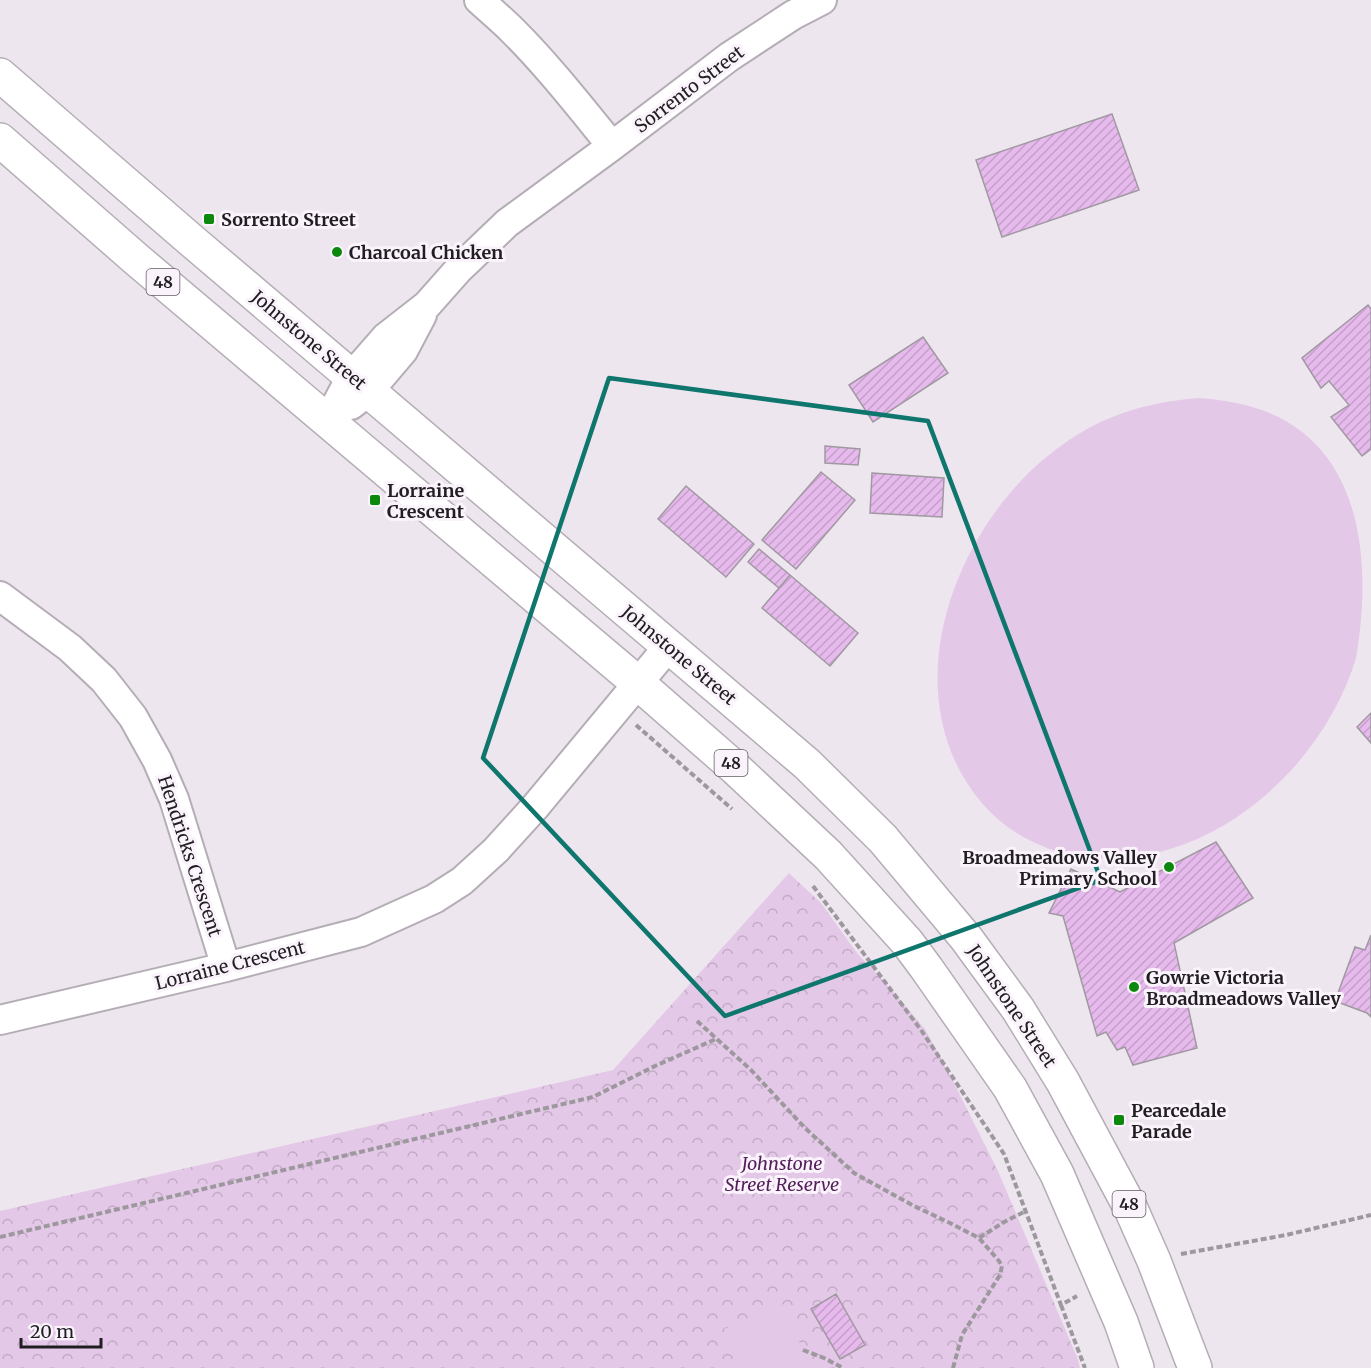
<svg xmlns="http://www.w3.org/2000/svg" width="1371" height="1368" font-family="Merriweather,serif">
<style>
.park{fill:url(#park-crowns)}
.pitch{fill:#e4c8e7}
.building{fill:url(#building-hatch);stroke:#a099a1;stroke-width:1.5}
.lines{fill:none;stroke-linecap:round;stroke-linejoin:round}
.street-casing{stroke:#b5adb6;stroke-width:32}
.primary-casing{stroke:#b5adb6;stroke-width:36}
.path{stroke:#9d979e;stroke-width:4;stroke-dasharray:6 3;stroke-linecap:butt}
.street{stroke:#fff;stroke-width:28}
.primary{stroke:#fff;stroke-width:33}
.marked{fill:none;stroke:#0f766e;stroke-width:4.5;stroke-linejoin:round}
.poi-dot{fill:#0c880d;stroke:#fbf3fc;stroke-width:2}
.labels{text-anchor:middle;dominant-baseline:central;stroke-width:6;stroke-linejoin:round;paint-order:stroke}
.shield{fill:#fbf3fc;stroke:#625e63;stroke-width:1.5}
.shield-label{font-size:16px;font-weight:bold;fill:#211e22}
.street-label{font-size:18px;fill:#211e22;stroke:#fbf3fc}
.poi-label{font-size:18px;font-weight:bold;fill:#211e22;stroke:#fbf3fc;text-anchor:start}
.park-label{font-size:18px;font-style:italic;fill:#521e59;stroke:#fbf3fc}
</style>
<defs>
<pattern id="park-crowns" width="20" height="18" patternUnits="userSpaceOnUse" patternTransform="scale(1.5)"><rect width="20" height="18" fill="#e4c8e7"/><path d="M2 6a3 3 0 1 1 6 0M12 15a3 3 0 1 1 6 0" fill="none" stroke="#c3abc6"/></pattern>
<pattern id="building-hatch" width="6" height="6" patternUnits="userSpaceOnUse" patternTransform="scale(1.5)"><rect width="6" height="6" fill="#e6baec"/><path d="M-1 1l2-2M0 6l6-6M5 7l2-2" fill="none" stroke="#c59fca"/></pattern>
</defs>
<rect width="100%" height="100%" fill="#eee6ef"/>
<path class="park" d="M 789,873 L 821,903 L 857,953 L 889,987 L 925,1029 L 953,1081 L 998,1171 L 1077,1357 L 1080,1368 L 0,1368 L 0,1211 L 613,1070 Z"/>
<path class="pitch" d="M 1199,398 C 1225,400 1250,404 1274,415 C 1366,457 1371,571 1356,658 C 1322,771 1206,872 1083,857 C 1044,852 1006,832 981,802 C 889,692 956,520 1062,445 C 1104,415 1147,402 1199,398 Z
M 784,1304 L 810,1368 L 740,1368 L 724,1329 Z"/>
<path class="building" d="M 1112,114 L 1139,190 L 1002,237 L 976,160 Z
M 1368,305 L 1371,309 L 1371,449 L 1362,456 L 1331,417 L 1349,405 L 1329,381 L 1321,388 L 1302,358 Z
M 923,337 L 948,373 L 873,422 L 849,385 Z
M 825,446 L 860,449 L 858,465 L 825,463 Z
M 821,472 L 855,500 L 796,569 L 762,540 Z
M 872,473 L 944,478 L 942,517 L 870,513 Z
M 686,486 L 754,544 L 726,577 L 658,519 Z
M 759,549 L 790,575 L 779,588 L 748,562 Z
M 790,575 L 858,633 L 830,666 L 762,608 Z
M 1371,713 L 1371,743 L 1357,727 Z
M 1216,842 L 1253,898 L 1174,943 L 1197,1048 L 1133,1065 L 1125,1047 L 1117,1050 L 1106,1032 L 1097,1036 L 1063,916 L 1049,913 L 1071,869 L 1120,892 Z
M 1371,935 L 1371,1017 L 1367,1013 L 1335,1001 L 1355,947 L 1365,950 Z
M 836,1294 L 865,1345 L 840,1359 L 811,1309 Z"/>
<g class="lines">
<g class="street-casing">
<path id="street" d="M 479,0 C 490,10 502,20 513,31 C 549,67 580,107 612,146
M 351,405 L 369,391 L 403,351 L 422,315
M 327,422 L 351,377 L 386,337 L 427,305 L 458,270 L 507,223 L 612,146 L 729,57 L 793,15 L 822,0
M 0,596 L 70,648 L 104,680 L 133,717 L 157,760 L 174,799 L 226,967
M 0,1020 L 226,967 L 361,932 L 434,899 L 462,881 L 496,850 L 535,807 L 668,647"/>
</g>
<g class="primary-casing">
<path id="primary" d="M 0,75 L 192,241 L 807,764 L 883,839 L 966,938 L 1018,1009 L 1063,1082 L 1131,1209 L 1154,1261 L 1195,1368
M 0,140 L 136,259 L 639,684 L 735,768 L 828,855 L 907,942 L 927,969 L 1010,1088 L 1057,1174 L 1121,1322 L 1137,1368"/>
</g>
<path class="path" d="M 636,725 L 732,809
M 813,886 L 921,1030 L 1004,1154 L 1061,1305 L 1077,1296
M 697,1021 L 751,1070 L 805,1128 L 854,1173 L 914,1206 L 950,1223 L 979,1238 L 1004,1222 L 1026,1211
M 0,1237 L 593,1097 L 655,1066 L 716,1039
M 1181,1254 L 1286,1235 L 1371,1215
M 1061,1305 L 1085,1368
M 803,1350 L 824,1358 L 843,1368
M 953,1368 L 962,1335 L 1000,1275 L 1002,1266 L 999,1261 L 979,1238"/>
<use href="#street" class="street"/>
<use href="#primary" class="primary"/>
</g>
<path class="marked" d="M 609,378 L 928,421 L 1101,880 L 725,1016 L 483,758 Z"/>
<g class="poi-dot">
<rect x="203" y="213" width="12" height="12" rx="3"/>
<circle cx="337" cy="252" r="6"/>
<rect x="369" y="494" width="12" height="12" rx="3"/>
<circle cx="1169" cy="867" r="6"/>
<circle cx="1134" cy="987" r="6"/>
<rect x="1113" y="1114" width="12" height="12" rx="3"/>
</g>
<g class="labels">
<g class="shield">
<rect x="146.5" y="269" width="33" height="26" rx="4.5"/>
<rect x="714.5" y="750" width="33" height="26" rx="4.5"/>
<rect x="1112.5" y="1191" width="33" height="26" rx="4.5"/>
</g>
<g class="shield-label">
<text x="163" y="282">48</text>
<text x="731" y="763">48</text>
<text x="1129" y="1204">48</text>
</g>
<g class="street-label">
<text transform="translate(689 89) rotate(-37)">Sorrento Street</text>
<text transform="translate(309 340) rotate(40)">Johnstone Street</text>
<text transform="translate(679 655) rotate(40)">Johnstone Street</text>
<text transform="translate(190 856) rotate(72)">Hendricks Crescent</text>
<text transform="translate(230 965) rotate(-14)">Lorraine Crescent</text>
<text transform="translate(1012 1006) rotate(56)">Johnstone Street</text>
</g>
<g class="poi-label">
<text x="221" y="219">Sorrento Street</text>
<text x="349" y="252">Charcoal Chicken</text>
<text x="387" y="490">Lorraine<tspan x="387" dy="21">Crescent</tspan></text>
<text x="1157" y="857" text-anchor="end">Broadmeadows Valley<tspan x="1157" dy="21">Primary School</tspan></text>
<text x="1146" y="977">Gowrie Victoria<tspan x="1146" dy="21">Broadmeadows Valley</tspan></text>
<text x="1131" y="1110">Pearcedale<tspan x="1131" dy="21">Parade</tspan></text>
</g>
<g class="park-label">
<text x="782" y="1163">Johnstone<tspan x="782" dy="21">Street Reserve</tspan></text>
</g>
</g>
<path d="M21 1338v9h80v-9" fill="none" stroke="#211e22" stroke-width="3"/>
<text x="30" y="1338" font-size="18" fill="#211e22" stroke="#fbf3fc" stroke-width="4.5" paint-order="stroke">20 m</text>
</svg>
